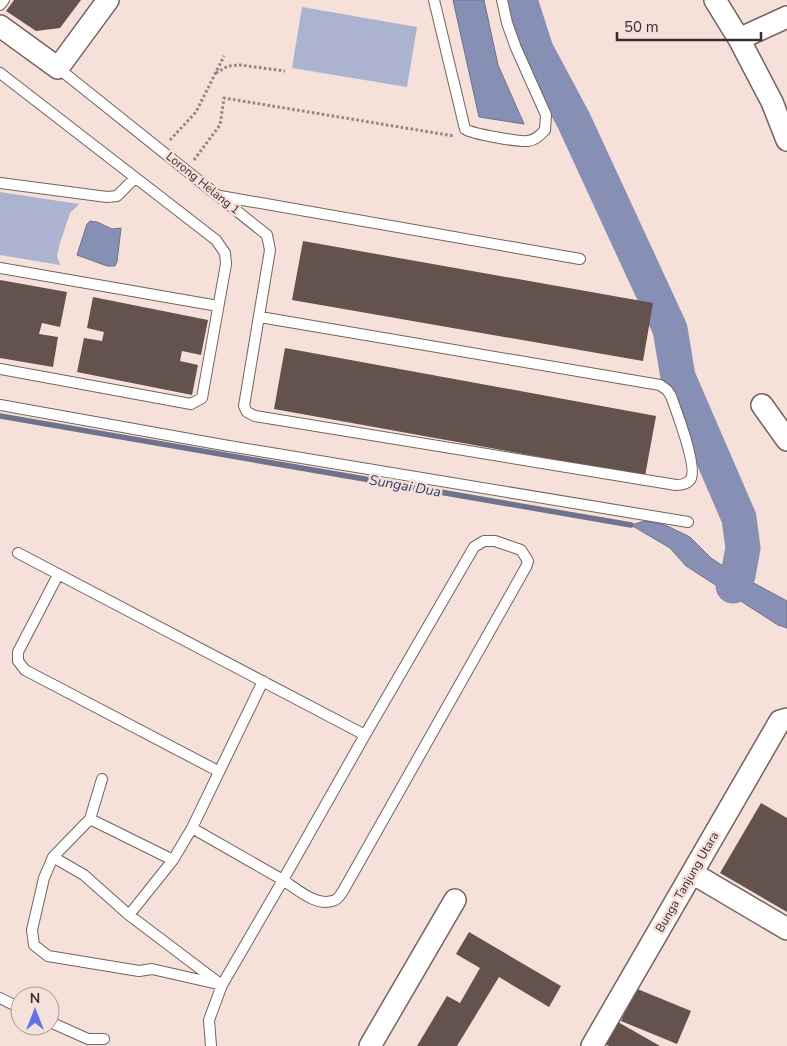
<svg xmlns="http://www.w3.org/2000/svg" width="787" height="1046" font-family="'Nunito Sans',sans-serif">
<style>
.green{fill:#acb3d1}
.water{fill:#878fb4;stroke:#6f728c}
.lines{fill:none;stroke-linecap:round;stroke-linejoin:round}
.stream{stroke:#6f728c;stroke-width:5.5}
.river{stroke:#878fb4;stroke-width:35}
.building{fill:#64524d}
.lane-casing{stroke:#75635e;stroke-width:12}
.street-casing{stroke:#75635e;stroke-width:24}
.path{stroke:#938481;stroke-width:3;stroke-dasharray:2.5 2.5;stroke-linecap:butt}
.lane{stroke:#fff;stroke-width:10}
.street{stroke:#fff;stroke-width:21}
.labels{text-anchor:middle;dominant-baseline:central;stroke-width:5;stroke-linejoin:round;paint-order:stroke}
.street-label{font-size:12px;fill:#372f2d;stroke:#f5e0da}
.water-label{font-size:14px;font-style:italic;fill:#323a6b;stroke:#f5e0da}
</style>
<rect width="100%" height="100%" fill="#f5e0da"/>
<path class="green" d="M 302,7 L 417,27 L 407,87 L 292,68 Z
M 0,192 L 79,204 L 70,213 L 59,246 L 57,256 L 60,265 L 0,255 Z"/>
<path class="water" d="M 453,0 L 484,0 L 498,65 L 524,124 L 479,117 Z
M 90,221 L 97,222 L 112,229 L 121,228 L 117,262 L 115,266 L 107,266 L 77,255 L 87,224 Z
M 645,521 L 665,525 L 690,537 L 711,558 L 726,568 L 787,601 L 787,628 L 778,625 L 686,566 L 670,548 L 631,525 Z"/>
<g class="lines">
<path class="stream" d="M 0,416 L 631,525"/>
<path class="river" d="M 520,0 L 536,50 L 574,121 L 670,329 L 678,377 L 739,518 L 743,548 L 738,575 L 733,586"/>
</g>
<path class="building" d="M 14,0 L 81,0 L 60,28 L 36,31 L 6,11 Z
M 303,241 L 653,303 L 643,361 L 292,300 Z
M 0,280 L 67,292 L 60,327 L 42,323 L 39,334 L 58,337 L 53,367 L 0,358 Z
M 93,297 L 208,320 L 201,355 L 182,351 L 180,361 L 198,365 L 192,395 L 77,372 L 84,338 L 102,341 L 104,332 L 87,328 Z
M 285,348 L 656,416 L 645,476 L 274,409 Z
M 761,803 L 787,818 L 787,912 L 720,873 Z
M 469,932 L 561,986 L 549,1007 L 499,977 L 457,1046 L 417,1046 L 447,996 L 460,1003 L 480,968 L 456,954 Z
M 635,988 L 691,1011 L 677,1044 L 621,1021 Z
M 618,1022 L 660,1046 L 609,1046 L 605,1044 Z"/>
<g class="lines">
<g class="lane-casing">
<path id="lane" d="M 434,0 L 465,129 C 472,134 519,142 528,141 C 536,140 540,135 545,130 L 546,115 L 516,48 L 507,23 L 502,0
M 0,5 L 4,0
M 58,68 L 267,235 L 270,250 L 244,406 L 247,412 L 255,416 L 676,485 C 681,485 687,484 690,480 C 699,470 676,410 671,396 L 667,390 L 660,385 L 260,317
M 0,73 L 216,240 L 225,253 L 226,264 L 202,398 L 191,404 L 0,369
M 0,183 L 107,197 L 117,196 L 135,178
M 220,196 L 580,259
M 0,268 L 218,306
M 0,405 L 223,445 L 688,522
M 18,553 L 365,735
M 58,575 L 18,652 L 18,661 L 25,670 L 218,771
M 102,779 L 90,819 L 53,857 L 44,878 L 32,930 L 34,945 L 48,956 L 139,971 L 152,969 L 222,985
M 90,819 L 173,860
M 192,828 L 283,880 L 365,735 L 474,547 L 484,541 L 495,541 L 521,550 L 528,561 L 526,567 L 343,891 C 341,894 338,899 335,900 C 317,908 297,889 283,880 L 222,985 L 209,1020 L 211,1046
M 53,857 L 84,875 L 129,915 L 219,983
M 129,915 L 173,860 L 192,828 L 263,681
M 0,998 L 20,1008
M 50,1022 L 88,1039 L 104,1039"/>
</g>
<g class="street-casing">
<path id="street" d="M 715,0 L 739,39 L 772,102 L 787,140
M 0,26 L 58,68 L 108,0
M 739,39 L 787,17
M 762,405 L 787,440
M 692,873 L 787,929
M 370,1046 L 455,900
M 592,1046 L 780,721 L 787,719"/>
</g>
<path class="path" d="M 216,73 L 228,66 L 240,65 L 285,71
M 170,140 L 196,112 L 224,56
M 194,160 L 220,125 L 224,98 L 454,136"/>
<use href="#lane" class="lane"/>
<use href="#street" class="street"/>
</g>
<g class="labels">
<g class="street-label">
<text transform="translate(203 183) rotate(39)">Lorong Helang 1</text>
<text transform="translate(687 882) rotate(-60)">Bunga Tanjung Utara</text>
</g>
<g class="water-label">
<text transform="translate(405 486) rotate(10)">Sungai Dua</text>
</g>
</g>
<g transform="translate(35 1011)"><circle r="24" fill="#f5e0da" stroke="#a99995"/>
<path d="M0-4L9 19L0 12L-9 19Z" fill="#6371e9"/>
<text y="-8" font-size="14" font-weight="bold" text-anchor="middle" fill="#372f2d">N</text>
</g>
<path d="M617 32v8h144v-8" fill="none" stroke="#372f2d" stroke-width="2.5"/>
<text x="624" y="32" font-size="15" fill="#372f2d" stroke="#f5e0da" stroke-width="4" paint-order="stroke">50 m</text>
</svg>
